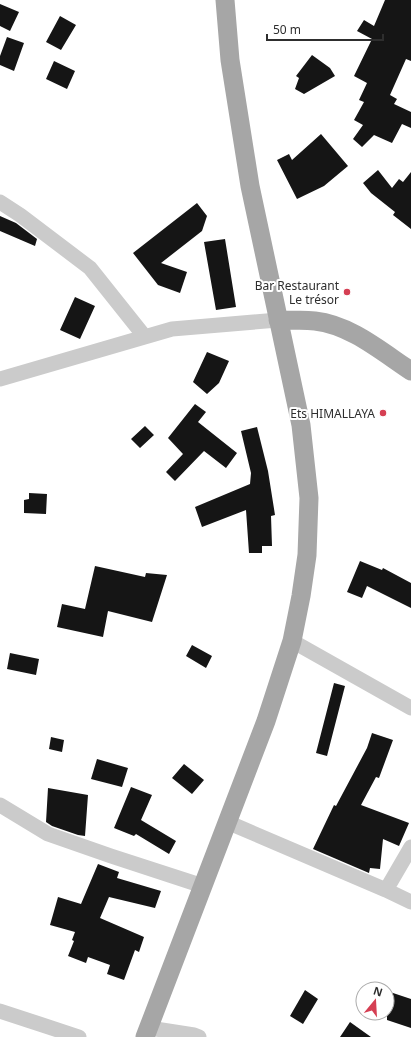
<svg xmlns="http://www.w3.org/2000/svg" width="411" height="1037" font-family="'Noto Sans',sans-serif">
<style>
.building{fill:#151515}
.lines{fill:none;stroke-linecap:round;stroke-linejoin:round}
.minor{stroke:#cbcbcb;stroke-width:15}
.major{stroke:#a6a6a6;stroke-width:19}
.poi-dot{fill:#d53f53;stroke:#fff;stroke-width:1.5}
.labels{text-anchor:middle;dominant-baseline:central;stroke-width:4;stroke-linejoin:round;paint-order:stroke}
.poi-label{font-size:12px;fill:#2e2e2e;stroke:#fff;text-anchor:end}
</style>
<rect width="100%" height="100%" fill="#fff"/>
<path class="building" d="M 385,0 L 411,0 L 411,61 L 406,59 L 390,95 L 397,99 L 394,104 L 411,112 L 411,128 L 402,124 L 392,143 L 374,135 L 362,147 L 353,139 L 363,125 L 354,120 L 364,102 L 359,100 L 367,83 L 354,76 L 372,39 L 357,31 L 364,20 L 374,26 Z
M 0,4 L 19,12 L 10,31 L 0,26 Z
M 60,16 L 76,25 L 61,50 L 46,42 Z
M 7,37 L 24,43 L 14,71 L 0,65 L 0,56 Z
M 312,55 L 330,68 L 335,76 L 304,94 L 295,89 L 299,78 L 296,76 Z
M 54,61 L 75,71 L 67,89 L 46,79 Z
M 321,134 L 348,166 L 324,186 L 297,199 L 277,160 L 289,154 L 292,160 Z
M 378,170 L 392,188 L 399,179 L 403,182 L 411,172 L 411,229 L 393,215 L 395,212 L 371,193 L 363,183 Z
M 197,203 L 207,216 L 202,231 L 161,263 L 187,272 L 180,293 L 158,285 L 133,253 Z
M 0,216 L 16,223 L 37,239 L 35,246 L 0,231 Z
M 225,239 L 236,307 L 216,310 L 204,242 Z
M 75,297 L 95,306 L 80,339 L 60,330 Z
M 207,352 L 229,361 L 219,383 L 207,394 L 193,382 Z
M 195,404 L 206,412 L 198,422 L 237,453 L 226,468 L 204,451 L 175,481 L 166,472 L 183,454 L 168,438 Z
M 145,426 L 154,435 L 140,448 L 131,439 Z
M 257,427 L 268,471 L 275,515 L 271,516 L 272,546 L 262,546 L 262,553 L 249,553 L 246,510 L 202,527 L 195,507 L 250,484 L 251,473 L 241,431 Z
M 29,493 L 47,494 L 46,514 L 24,513 L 24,500 L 29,499 Z
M 360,561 L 382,570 L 383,568 L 411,583 L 411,608 L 367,586 L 362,598 L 347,592 Z
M 95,566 L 145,577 L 146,573 L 167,575 L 152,622 L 108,611 L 103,637 L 57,627 L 62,604 L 85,609 Z
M 192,645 L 212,656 L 206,668 L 186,656 Z
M 10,653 L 39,659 L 36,675 L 7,669 Z
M 334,683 L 345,686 L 327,756 L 316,753 Z
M 372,733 L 393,740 L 379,778 L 376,777 L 361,805 L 409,823 L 399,846 L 383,839 L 380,869 L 370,868 L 369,873 L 313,849 L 334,805 L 336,806 L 367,748 Z
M 51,737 L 64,740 L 62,752 L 49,749 Z
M 97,759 L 128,768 L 122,787 L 91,779 Z
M 184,764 L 204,780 L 192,794 L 172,778 Z
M 131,787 L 152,795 L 141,820 L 176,841 L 169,854 L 136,834 L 134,836 L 114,828 Z
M 48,788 L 88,795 L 85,836 L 78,835 L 52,826 L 46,822 Z
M 98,864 L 119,872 L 117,878 L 161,891 L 155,908 L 109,897 L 100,918 L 144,937 L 139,952 L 135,950 L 124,980 L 107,974 L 110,965 L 88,957 L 86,963 L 68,956 L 74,941 L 72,940 L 75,932 L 50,925 L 58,897 L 81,904 Z
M 305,990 L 318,999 L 303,1024 L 290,1016 Z
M 387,991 L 411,999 L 411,1028 L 387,1020 Z
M 350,1022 L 371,1037 L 340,1037 Z"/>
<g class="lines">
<path class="minor" d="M 0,202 L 20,215 L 90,268 L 145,337
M 0,379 L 172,329 L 278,320
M 292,641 L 411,708
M 0,805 L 48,834 L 111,856 L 203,886
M 227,822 L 386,890 L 411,902
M 386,890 L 411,847
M 0,1011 L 79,1037
M 149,1028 L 194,1035 L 199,1037"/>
<path class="major" d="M 278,320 C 290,320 303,320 315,321 C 351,325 382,352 411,371
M 145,1037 L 266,721 L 292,641 L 301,596 L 307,555 L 309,498 L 301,425 L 250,186 L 230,60 L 225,0"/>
</g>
<g class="poi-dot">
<circle cx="347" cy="292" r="4"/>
<circle cx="383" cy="413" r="4"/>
</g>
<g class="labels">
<g class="poi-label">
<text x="339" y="285">Bar Restaurant<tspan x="339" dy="14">Le trésor</tspan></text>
<text x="375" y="413">Ets HIMALLAYA</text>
</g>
</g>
<g transform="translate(375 1001) rotate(18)"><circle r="19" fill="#ffffff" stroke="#ababab"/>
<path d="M0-3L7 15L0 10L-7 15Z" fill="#d53f53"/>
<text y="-6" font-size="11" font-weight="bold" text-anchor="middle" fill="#2e2e2e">N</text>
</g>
<path d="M267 34v6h116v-6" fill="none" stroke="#2e2e2e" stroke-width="2"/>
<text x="273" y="34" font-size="12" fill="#2e2e2e" stroke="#ffffff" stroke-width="3" paint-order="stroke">50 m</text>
</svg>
